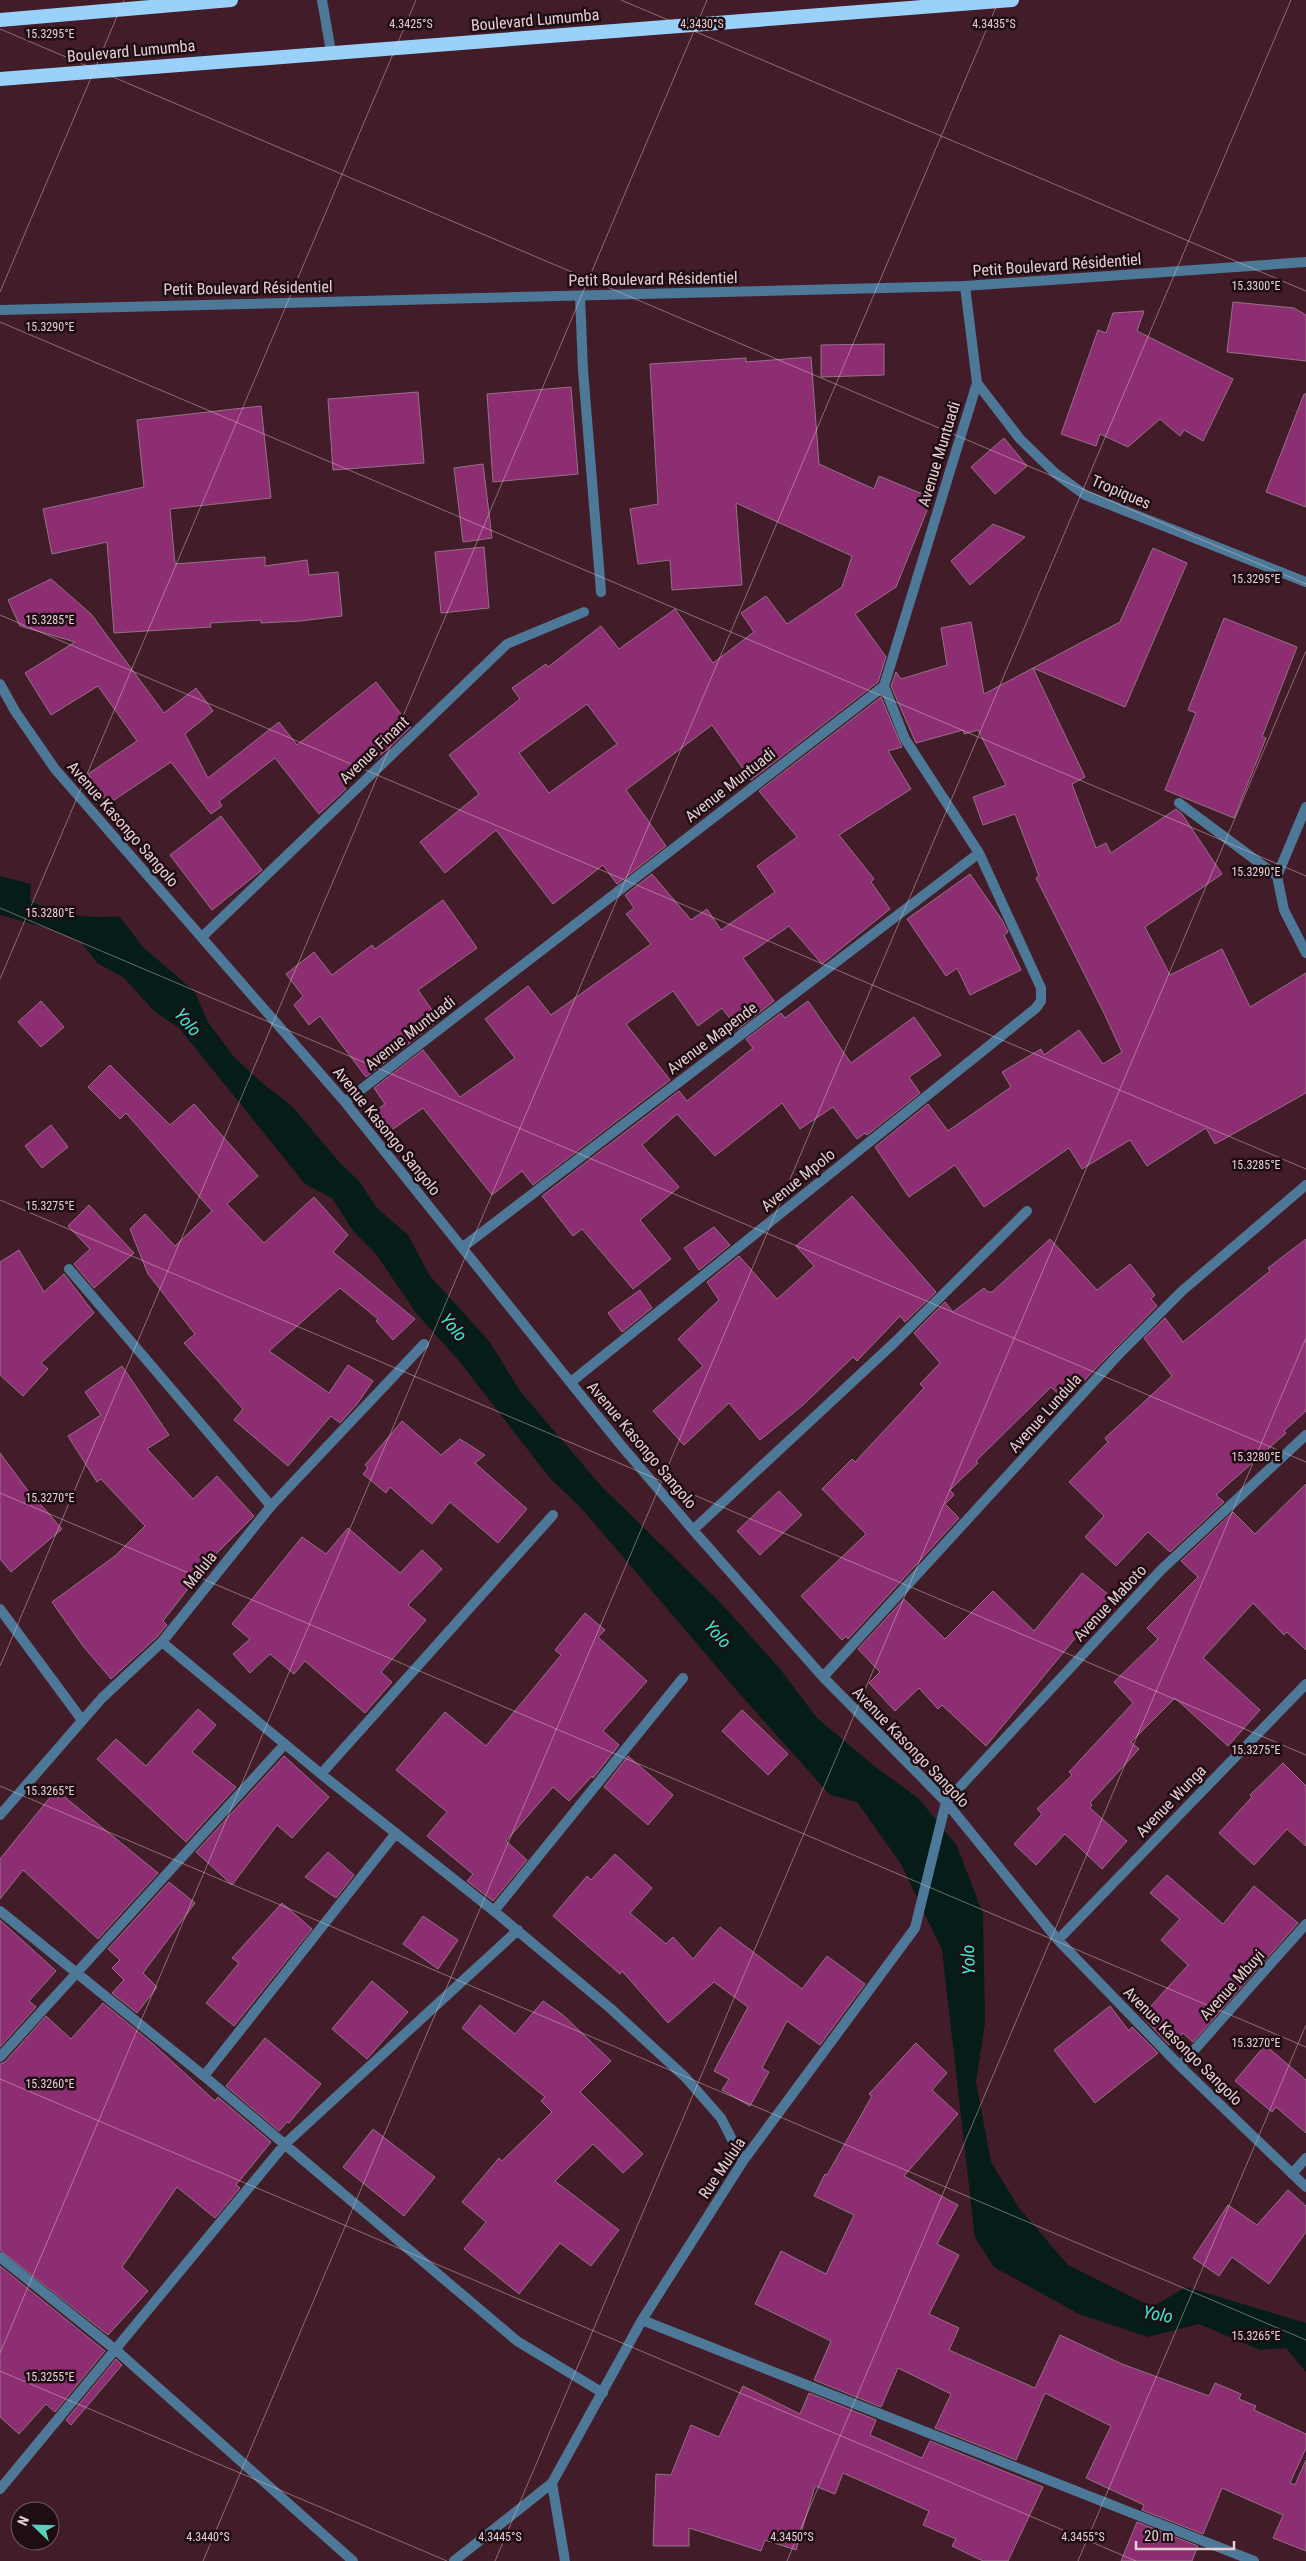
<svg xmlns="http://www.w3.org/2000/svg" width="1306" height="2561" font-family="'Roboto Condensed',sans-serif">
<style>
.water{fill:#051c18}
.building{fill:#8c2e71;stroke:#967088;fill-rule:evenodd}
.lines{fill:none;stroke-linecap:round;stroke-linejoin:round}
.service{stroke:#4e7897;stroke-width:10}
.minor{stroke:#4e7897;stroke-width:10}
.tertiary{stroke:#4e7897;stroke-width:10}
.trunk{stroke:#9ad1fa;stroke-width:14}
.ticks{fill:none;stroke:#e6cdd3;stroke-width:1;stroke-opacity:0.45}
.labels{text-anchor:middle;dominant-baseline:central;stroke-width:5;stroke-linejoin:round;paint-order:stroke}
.street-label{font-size:16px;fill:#e6cdd3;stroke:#1e0d12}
.water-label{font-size:18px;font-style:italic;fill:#36ebd2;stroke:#1e0d12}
.ticks-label{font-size:12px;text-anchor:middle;fill:#e6cdd3;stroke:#1e0d12;stroke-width:5;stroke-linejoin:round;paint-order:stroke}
</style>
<rect width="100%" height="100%" fill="#421d29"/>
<path class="water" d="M 0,876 L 31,884 L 30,901 C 61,915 85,919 119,916 L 143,947 L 195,992 L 208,1022 L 234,1057 L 262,1083 L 292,1106 L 339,1162 L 359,1181 L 377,1208 L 408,1235 L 430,1276 L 489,1341 L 520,1391 L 603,1488 L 721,1603 L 780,1669 L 817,1718 L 873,1765 L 919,1799 L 957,1846 L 983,1914 L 985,2023 L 976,2082 L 991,2162 L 1019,2208 L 1068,2265 L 1152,2307 L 1186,2287 L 1306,2323 L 1306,2372 L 1286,2348 L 1260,2350 L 1199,2324 L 1148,2337 L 1079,2314 L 994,2267 L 975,2238 L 942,1950 L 901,1864 L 857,1802 L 830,1795 L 739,1693 L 582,1509 L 549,1477 L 459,1361 L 416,1313 L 376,1254 L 353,1231 L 332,1198 L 305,1184 L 179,1028 L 155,1012 L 124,978 L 97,963 L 81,942 L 47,928 L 0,915 Z"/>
<path class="building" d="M 1233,302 L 1294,308 L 1306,315 L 1306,361 L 1227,352 Z
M 1144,311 L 1137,331 L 1233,379 L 1203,441 L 1184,430 L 1180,436 L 1160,419 L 1128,447 L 1100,434 L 1096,446 L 1061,434 L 1098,330 L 1106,333 L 1113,313 Z
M 884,344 L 884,375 L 821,377 L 821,345 Z
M 811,357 L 819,464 L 874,489 L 879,476 L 932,498 L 896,587 L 855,614 L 886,657 L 878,682 L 751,780 L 712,725 L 626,790 L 666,846 L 617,884 L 603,865 L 553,904 L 496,830 L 445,873 L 420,842 L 479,794 L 449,755 L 520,699 L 512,688 L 546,664 L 548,667 L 601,626 L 619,649 L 675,609 L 713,663 L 754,632 L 741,613 L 766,596 L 787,624 L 842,587 L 852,556 L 736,503 L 742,585 L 672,590 L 670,560 L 638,564 L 630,509 L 658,504 L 650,364 L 746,358 L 746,362 ZM 587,704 L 617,744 L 549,793 L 519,753 Z
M 571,387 L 578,474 L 493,482 L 487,394 Z
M 418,392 L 424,463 L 333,470 L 328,399 Z
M 1304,394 L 1306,394 L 1306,507 L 1266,492 Z
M 261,406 L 271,498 L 170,509 L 175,564 L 265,557 L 265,566 L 307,560 L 309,575 L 338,572 L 342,616 L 300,621 L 261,623 L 261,620 L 210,623 L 211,627 L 114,633 L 107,542 L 52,554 L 43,509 L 144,487 L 137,420 Z
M 1004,438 L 1027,466 L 995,494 L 971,467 Z
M 483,464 L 492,538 L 463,542 L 454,468 Z
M 993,524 L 1025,537 L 970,585 L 951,561 Z
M 484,547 L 489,608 L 441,613 L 435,552 Z
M 1153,548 L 1187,563 L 1125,707 L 1033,668 L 1120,622 Z
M 51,579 L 91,614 L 164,713 L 196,688 L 213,711 L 185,734 L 208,778 L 279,722 L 297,745 L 376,682 L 411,727 L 388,749 L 343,784 L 346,789 L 319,814 L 275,758 L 219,801 L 222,806 L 211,814 L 171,762 L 108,804 L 88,774 L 137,741 L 98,686 L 51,715 L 25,673 L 75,642 L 20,626 L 8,600 Z
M 1224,618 L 1297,647 L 1262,737 L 1266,738 L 1234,818 L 1165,790 L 1196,713 L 1188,710 Z
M 971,622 L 984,694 L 1033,668 L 1085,777 L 1072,784 L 1096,848 L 1106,843 L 1111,853 L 1176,809 L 1182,814 L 1222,874 L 1145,927 L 1170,975 L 1222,949 L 1250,1007 L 1306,973 L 1306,1093 L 1215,1144 L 1206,1128 L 1147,1166 L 1130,1140 L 1082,1169 L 1069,1148 L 984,1207 L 955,1165 L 909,1197 L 875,1147 L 928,1104 L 948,1131 L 1011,1087 L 1002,1072 L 1041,1049 L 1044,1055 L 1079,1030 L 1103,1064 L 1122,1052 L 1104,1013 L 1036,878 L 1039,876 L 1015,814 L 983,825 L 973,797 L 1006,785 L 978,730 L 964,734 L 963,730 L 916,743 L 891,686 L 896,672 L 901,679 L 947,665 L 941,628 Z
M 881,697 L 902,747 L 888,751 L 911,789 L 839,835 L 874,879 L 871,882 L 890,909 L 822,964 L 789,926 L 743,958 L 774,1001 L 738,1029 L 722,1008 L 698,1026 L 673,991 L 626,1024 L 670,1080 L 533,1185 L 522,1171 L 492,1195 L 423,1108 L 386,1134 L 372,1113 L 385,1104 L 374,1088 L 423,1050 L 460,1097 L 515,1058 L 485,1019 L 528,986 L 551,1015 L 651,944 L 626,914 L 634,908 L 625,895 L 652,874 L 691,920 L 707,909 L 721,930 L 775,892 L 757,866 L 797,837 L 759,791 Z
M 221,816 L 262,870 L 212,910 L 170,855 Z
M 970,874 L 1002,920 L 1008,932 L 1004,935 L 1021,970 L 970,995 L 957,968 L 946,976 L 907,919 Z
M 443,900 L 477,948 L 418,990 L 439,1020 L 366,1077 L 320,1016 L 309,1025 L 294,1005 L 303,996 L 286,974 L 314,952 L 332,975 L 372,945 L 375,949 Z
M 41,1001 L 64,1027 L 41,1047 L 18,1022 Z
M 808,1001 L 851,1063 L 914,1017 L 941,1055 L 909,1077 L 920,1093 L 867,1135 L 865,1133 L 857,1139 L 833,1107 L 800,1129 L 782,1103 L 715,1156 L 677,1114 L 642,1145 L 679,1187 L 640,1220 L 671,1259 L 633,1289 L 582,1229 L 573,1236 L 542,1196 L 679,1091 L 687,1101 L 753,1048 L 746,1039 L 781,1013 L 785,1018 Z
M 110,1065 L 170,1125 L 194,1104 L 258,1176 L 227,1204 L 264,1243 L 314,1197 L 348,1235 L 333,1252 L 415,1319 L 393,1340 L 376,1321 L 378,1319 L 340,1288 L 269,1351 L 329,1393 L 348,1365 L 373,1381 L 357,1404 L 340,1423 L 331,1416 L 288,1466 L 234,1420 L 243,1409 L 184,1343 L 195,1334 L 148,1274 L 130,1229 L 145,1214 L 175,1246 L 212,1211 L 126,1113 L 120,1119 L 88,1087 Z
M 51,1125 L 68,1147 L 42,1168 L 25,1146 Z
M 852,1196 L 936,1292 L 905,1322 L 900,1316 L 857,1361 L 853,1357 L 803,1405 L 760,1440 L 729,1403 L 684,1445 L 653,1411 L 703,1366 L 678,1339 L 719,1300 L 707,1282 L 739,1256 L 777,1299 L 814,1266 L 796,1246 Z
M 89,1205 L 134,1253 L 94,1288 L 74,1264 L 90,1249 L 68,1226 Z
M 714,1227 L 730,1245 L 699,1270 L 684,1248 Z
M 1050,1239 L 1097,1290 L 1130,1264 L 1155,1295 L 1151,1299 L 1157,1306 L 1065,1400 L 1051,1387 L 976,1461 L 978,1463 L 950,1490 L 954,1495 L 945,1504 L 959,1518 L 848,1639 L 846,1636 L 842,1640 L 801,1596 L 866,1534 L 822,1489 L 852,1459 L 855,1462 L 924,1388 L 920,1384 L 940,1363 L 914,1333 L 945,1302 L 953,1312 L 984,1288 L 988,1292 L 992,1292 Z
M 1306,1239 L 1306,1411 L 1284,1431 L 1286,1433 L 1216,1495 L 1224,1502 L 1170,1552 L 1148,1532 L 1116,1566 L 1085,1537 L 1104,1516 L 1069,1482 L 1108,1442 L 1105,1438 L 1172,1376 L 1144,1338 L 1165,1318 L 1183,1342 L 1270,1271 L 1268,1268 Z
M 19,1250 L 44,1292 L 64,1274 L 94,1313 L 41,1363 L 48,1369 L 23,1396 L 0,1375 L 0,1262 Z
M 640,1290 L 652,1308 L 622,1332 L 608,1313 Z
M 122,1366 L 169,1435 L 147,1449 L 193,1499 L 217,1476 L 254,1516 L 211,1559 L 163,1621 L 167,1625 L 157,1637 L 111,1679 L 83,1646 L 52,1602 L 115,1556 L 145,1526 L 101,1479 L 97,1482 L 68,1436 L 101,1415 L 85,1392 Z
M 402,1421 L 441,1455 L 460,1439 L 485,1455 L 475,1463 L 527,1509 L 498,1543 L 450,1502 L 432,1524 L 390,1487 L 386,1493 L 363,1474 L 368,1468 L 365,1465 Z
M 0,1453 L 34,1499 L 35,1498 L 62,1529 L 11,1572 L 0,1559 Z
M 1306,1484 L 1306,1650 L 1287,1632 L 1284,1635 L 1253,1603 L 1203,1658 L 1260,1710 L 1228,1746 L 1175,1698 L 1131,1742 L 1139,1749 L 1090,1803 L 1092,1805 L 1090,1808 L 1127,1841 L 1102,1869 L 1065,1834 L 1036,1865 L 1014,1844 L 1042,1814 L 1037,1809 L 1072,1775 L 1069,1772 L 1133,1703 L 1114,1682 L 1158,1639 L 1147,1628 L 1198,1577 L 1181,1561 L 1233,1512 L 1255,1534 Z
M 779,1491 L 802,1515 L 760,1555 L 737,1531 Z
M 348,1528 L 400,1573 L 422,1550 L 442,1569 L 408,1605 L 426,1620 L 381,1672 L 392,1682 L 365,1713 L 305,1661 L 294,1674 L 270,1654 L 250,1673 L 233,1654 L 250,1639 L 232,1624 L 302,1537 L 326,1554 Z
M 1082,1573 L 1110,1596 L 986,1746 L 942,1705 L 938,1709 L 919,1688 L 895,1711 L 869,1683 L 880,1672 L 858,1649 L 904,1599 L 945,1639 L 993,1591 L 1034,1631 Z
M 585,1613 L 605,1630 L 598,1637 L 647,1681 L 603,1731 L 619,1745 L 593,1778 L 592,1776 L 569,1801 L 553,1787 L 506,1841 L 527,1860 L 493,1901 L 467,1881 L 473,1874 L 427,1836 L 447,1812 L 396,1770 L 445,1712 L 486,1746 L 561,1655 L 555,1650 Z
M 198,1709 L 216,1725 L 192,1752 L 236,1787 L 186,1842 L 97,1759 L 116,1739 L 146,1766 Z
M 742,1710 L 788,1754 L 768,1775 L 722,1731 Z
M 284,1756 L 329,1797 L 292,1838 L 277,1825 L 232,1885 L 196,1852 Z
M 628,1756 L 673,1795 L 648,1825 L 604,1787 Z
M 1283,1763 L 1306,1786 L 1306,1846 L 1287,1829 L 1254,1865 L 1219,1833 L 1252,1797 L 1250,1795 Z
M 56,1790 L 158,1873 L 98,1939 L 23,1870 L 0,1899 L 0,1859 Z
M 328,1852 L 354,1875 L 336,1898 L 305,1877 Z
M 615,1854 L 652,1888 L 630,1913 L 666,1944 L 673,1937 L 693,1959 L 720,1927 L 802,1989 L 827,1956 L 865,1984 L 820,2045 L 787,2021 L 762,2068 L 769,2072 L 750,2106 L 722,2090 L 729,2079 L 714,2071 L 748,2007 L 714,1982 L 668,2023 L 622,1971 L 620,1974 L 553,1916 L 587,1876 L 591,1880 Z
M 1167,1875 L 1223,1924 L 1254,1886 L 1298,1923 L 1193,2042 L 1183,2033 L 1169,2045 L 1142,2016 L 1188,1965 L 1161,1940 L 1180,1919 L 1150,1893 Z
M 169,1882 L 195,1903 L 143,1973 L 157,1987 L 137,2013 L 112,1993 L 124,1980 L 112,1968 L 120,1960 L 108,1949 Z
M 282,1903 L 312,1929 L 234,2026 L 206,2003 L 239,1963 L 232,1958 Z
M 423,1916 L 458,1940 L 438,1969 L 403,1944 Z
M 0,1920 L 56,1971 L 29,2001 L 36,2007 L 0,2047 Z
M 372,1981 L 408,2012 L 367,2059 L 332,2029 Z
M 543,2001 L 563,2015 L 611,2061 L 580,2092 L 643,2154 L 623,2173 L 593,2144 L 555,2181 L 619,2230 L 591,2266 L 560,2243 L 519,2294 L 464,2249 L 486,2222 L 462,2202 L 499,2158 L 502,2161 L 552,2112 L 541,2101 L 545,2097 L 462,2028 L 480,2005 L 515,2034 Z
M 103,2003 L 153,2044 L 215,2101 L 218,2097 L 271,2142 L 236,2185 L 240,2188 L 215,2218 L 177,2187 L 122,2267 L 148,2291 L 108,2335 L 0,2250 L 0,2064 L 5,2062 L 46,2016 L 71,2039 Z
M 1110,2006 L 1129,2031 L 1132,2027 L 1158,2053 L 1095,2103 L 1054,2050 Z
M 265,2038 L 321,2084 L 289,2123 L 287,2122 L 279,2131 L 226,2086 Z
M 916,2043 L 947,2073 L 932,2090 L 958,2114 L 904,2176 L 958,2205 L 937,2244 L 959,2255 L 929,2314 L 959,2328 L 949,2350 L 1035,2388 L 1060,2335 L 1122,2364 L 1209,2396 L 1215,2383 L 1241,2394 L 1239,2399 L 1256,2406 L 1254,2410 L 1306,2434 L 1306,2448 L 1290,2483 L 1295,2485 L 1306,2460 L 1306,2551 L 1273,2538 L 1283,2515 L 1222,2488 L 1203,2534 L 1142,2510 L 1144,2505 L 1086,2478 L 1111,2426 L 1045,2393 L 1016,2460 L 935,2428 L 951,2394 L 898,2368 L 881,2407 L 814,2380 L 831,2341 L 755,2304 L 781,2251 L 826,2274 L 854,2215 L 814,2196 L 825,2174 L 827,2175 L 872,2096 L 869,2094 Z
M 1265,2045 L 1306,2080 L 1306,2133 L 1276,2107 L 1272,2112 L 1235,2081 Z
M 373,2129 L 435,2177 L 404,2216 L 343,2167 Z
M 1288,2190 L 1306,2206 L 1306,2232 L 1269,2284 L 1232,2257 L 1219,2276 L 1193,2258 L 1228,2205 L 1257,2225 Z
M 0,2266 L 105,2351 L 55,2412 L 46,2404 L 19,2434 L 0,2417 Z
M 116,2359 L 122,2365 L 71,2425 L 66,2420 Z
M 743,2386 L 800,2414 L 809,2393 L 876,2420 L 870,2435 L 922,2458 L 930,2441 L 1043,2487 L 1008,2561 L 983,2561 L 952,2546 L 956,2539 L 923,2525 L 929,2511 L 843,2473 L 835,2494 L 815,2486 L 796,2550 L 765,2540 L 761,2551 L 689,2528 L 689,2546 L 653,2546 L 656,2474 L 671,2475 L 691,2425 L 719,2437 Z
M 1137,2522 L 1198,2546 L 1192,2561 L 1121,2561 Z"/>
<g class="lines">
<path class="service" d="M 580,296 L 583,370 L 601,592
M 1179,803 L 1277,876"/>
<path class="minor" d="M 322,0 L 331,52
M 965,286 L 977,383 L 1020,439 L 1055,473 L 1085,495 L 1306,582
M 0,684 L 15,711 L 55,769 L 345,1102 L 620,1444 L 693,1530 L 823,1677 L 946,1802 L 1058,1940 L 1180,2066 L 1306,2187
M 1306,807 L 1277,876 L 1284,910 L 1306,953
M 202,937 L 507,644 L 584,612
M 345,1102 L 884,686 L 977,383
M 463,1247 L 979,853
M 69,1269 L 271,1506
M 571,1382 L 1036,1008 L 1041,1001 L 1041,988 L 979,853 L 905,739 L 884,686
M 693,1530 L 894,1343 L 1027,1211
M 0,1609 L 82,1720
M 162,1642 L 321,1774 L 494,1911 L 610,2008 L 685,2077 L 721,2118 L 743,2161
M 823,1677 L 1118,1355 L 1182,1291 L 1306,1185
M 321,1774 L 553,1515
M 0,1815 L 102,1698 L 162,1642 L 271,1506 L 424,1344
M 0,1911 L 204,2076 L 517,2341 L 603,2393
M 494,1911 L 683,1678
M 1058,1940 L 1306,1684
M 0,2057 L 285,1744
M 1180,2066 L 1306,1924
M 204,2076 L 396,1833
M 1292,2174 L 1306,2158
M 0,2257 L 117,2351 L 353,2561
M 642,2320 L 1254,2561
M 0,2489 L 285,2144 L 518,1930
M 454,2561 L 552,2483
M 565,2561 L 552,2483 L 642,2320 L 743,2161 L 915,1928 L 946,1802 L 1162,1569 L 1306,1435"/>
<path class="tertiary" d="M 0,310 L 965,286 L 1306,262"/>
<path class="trunk" d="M 0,20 L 231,0
M 0,79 L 1012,0"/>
</g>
<path class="ticks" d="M 621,0 L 1306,291M 0,29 L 1306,584M 0,292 L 124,0M 0,322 L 1306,876M 0,615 L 1306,1169M 0,908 L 1306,1462M 0,979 L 416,0M 0,1200 L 1306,1755M 0,1493 L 1306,2047M 0,1666 L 707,0M 0,1786 L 1306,2340M 0,2079 L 1136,2561M 0,2353 L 999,0M 0,2371 L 447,2561M 203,2561 L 1291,0M 495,2561 L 1306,651M 787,2561 L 1306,1338M 1078,2561 L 1306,2025"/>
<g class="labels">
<g class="street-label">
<text transform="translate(535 20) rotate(-5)">Boulevard Lumumba</text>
<text transform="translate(131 51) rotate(-5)">Boulevard Lumumba</text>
<text transform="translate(1057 265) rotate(-4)">Petit Boulevard Résidentiel</text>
<text transform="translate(653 279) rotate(-1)">Petit Boulevard Résidentiel</text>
<text transform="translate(248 288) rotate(-1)">Petit Boulevard Résidentiel</text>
<text transform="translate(939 454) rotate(-73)">Avenue Muntuadi</text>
<text transform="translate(1121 492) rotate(23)">Tropiques</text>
<text transform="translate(374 750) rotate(-44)">Avenue Finant</text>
<text transform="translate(730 785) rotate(-38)">Avenue Muntuadi</text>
<text transform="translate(123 824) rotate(49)">Avenue Kasongo Sangolo</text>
<text transform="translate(410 1033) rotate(-38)">Avenue Muntuadi</text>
<text transform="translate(712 1038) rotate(-37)">Avenue Mapende</text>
<text transform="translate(387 1131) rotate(51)">Avenue Kasongo Sangolo</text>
<text transform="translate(798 1180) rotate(-39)">Avenue Mpolo</text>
<text transform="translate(1045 1413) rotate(-48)">Avenue Lundula</text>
<text transform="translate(642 1445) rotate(50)">Avenue Kasongo Sangolo</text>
<text transform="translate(200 1570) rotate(-51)">Malula</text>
<text transform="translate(1110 1603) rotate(-47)">Avenue Maboto</text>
<text transform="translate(911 1747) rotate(46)">Avenue Kasongo Sangolo</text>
<text transform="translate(1171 1801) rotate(-46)">Avenue Wunga</text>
<text transform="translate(1232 1985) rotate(-48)">Avenue Mbuyi</text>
<text transform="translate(1183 2046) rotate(45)">Avenue Kasongo Sangolo</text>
<text transform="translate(722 2168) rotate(-56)">Rue Mulula</text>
</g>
<g class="water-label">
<text transform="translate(188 1022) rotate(49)">Yolo</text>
<text transform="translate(454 1327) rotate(50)">Yolo</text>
<text transform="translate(718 1634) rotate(48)">Yolo</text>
<text transform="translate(968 1960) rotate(-93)">Yolo</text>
<text transform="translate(1158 2314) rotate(10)">Yolo</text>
</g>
</g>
<g class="ticks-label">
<text x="411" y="28">4.3425°S</text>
<text x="702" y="28">4.3430°S</text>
<text x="994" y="28">4.3435°S</text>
<text x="50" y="38">15.3295°E</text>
<text x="1256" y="290">15.3300°E</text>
<text x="50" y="331">15.3290°E</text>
<text x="1256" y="583">15.3295°E</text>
<text x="50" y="624">15.3285°E</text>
<text x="1256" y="876">15.3290°E</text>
<text x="50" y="917">15.3280°E</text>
<text x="1256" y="1169">15.3285°E</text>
<text x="50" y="1210">15.3275°E</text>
<text x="1256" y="1461">15.3280°E</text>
<text x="50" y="1502">15.3270°E</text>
<text x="1256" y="1754">15.3275°E</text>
<text x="50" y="1795">15.3265°E</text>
<text x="1256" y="2047">15.3270°E</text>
<text x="50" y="2088">15.3260°E</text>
<text x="1256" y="2340">15.3265°E</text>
<text x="50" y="2381">15.3255°E</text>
<text x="208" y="2541">4.3440°S</text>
<text x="500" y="2541">4.3445°S</text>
<text x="792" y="2541">4.3450°S</text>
<text x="1083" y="2541">4.3455°S</text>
</g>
<g transform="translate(35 2526) rotate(293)"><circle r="24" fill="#1e0d12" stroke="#6e5a5f"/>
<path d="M0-4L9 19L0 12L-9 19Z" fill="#5bcebb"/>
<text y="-8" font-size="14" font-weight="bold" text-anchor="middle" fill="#e6cdd3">N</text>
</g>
<path d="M1136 2541v8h98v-8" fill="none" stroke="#e6cdd3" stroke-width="2.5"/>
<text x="1144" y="2541" font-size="15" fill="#e6cdd3" stroke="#1e0d12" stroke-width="4" paint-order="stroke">20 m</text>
</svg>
